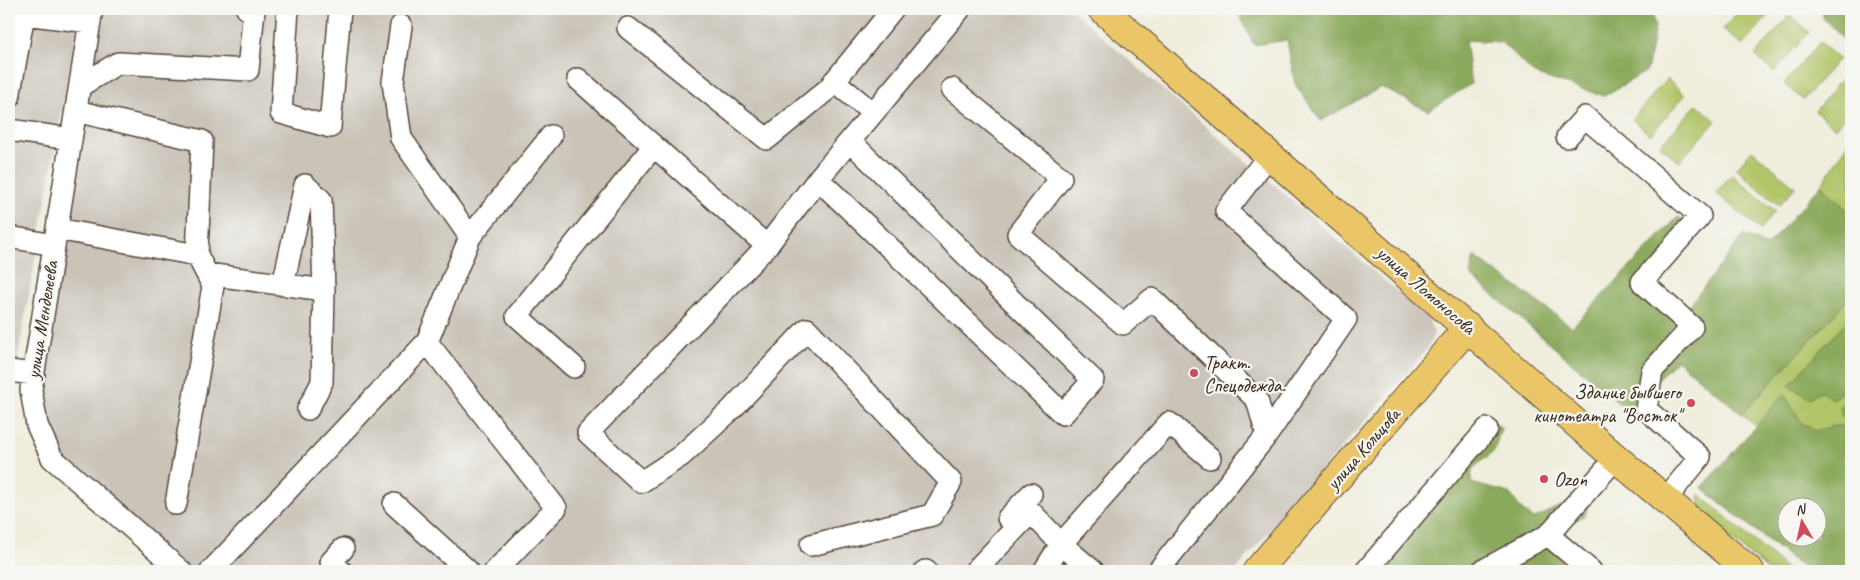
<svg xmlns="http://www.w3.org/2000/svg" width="1860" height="580" font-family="Caveat,sans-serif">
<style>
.industrial{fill:#c9c3b8}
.green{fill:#b1c569;stroke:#767844;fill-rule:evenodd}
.forest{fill:#8caa5d;stroke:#646a3e;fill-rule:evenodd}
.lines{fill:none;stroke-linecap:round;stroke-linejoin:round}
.minor-casing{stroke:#56473a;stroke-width:24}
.major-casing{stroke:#56473a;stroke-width:30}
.highway-casing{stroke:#56473a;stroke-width:30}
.minor{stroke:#fff;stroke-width:21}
.major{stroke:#ebc669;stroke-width:28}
.highway{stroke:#ebc669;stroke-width:28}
.poi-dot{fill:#d1495b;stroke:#f6f6f2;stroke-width:2}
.labels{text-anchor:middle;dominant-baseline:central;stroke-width:4.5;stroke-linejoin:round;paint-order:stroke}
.street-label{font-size:20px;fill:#3b2a1e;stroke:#f6f6f2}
.poi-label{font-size:20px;fill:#3b2a1e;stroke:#f6f6f2;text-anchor:start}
</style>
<rect width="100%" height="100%" fill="#f6f6f2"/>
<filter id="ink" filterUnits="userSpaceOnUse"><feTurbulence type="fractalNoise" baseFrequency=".02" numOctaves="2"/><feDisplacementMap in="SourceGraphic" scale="10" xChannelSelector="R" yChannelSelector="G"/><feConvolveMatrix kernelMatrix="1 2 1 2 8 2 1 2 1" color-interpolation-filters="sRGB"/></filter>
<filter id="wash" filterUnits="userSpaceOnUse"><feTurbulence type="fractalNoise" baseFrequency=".0096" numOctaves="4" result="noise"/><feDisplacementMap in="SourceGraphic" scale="20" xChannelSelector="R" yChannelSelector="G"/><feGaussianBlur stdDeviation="1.12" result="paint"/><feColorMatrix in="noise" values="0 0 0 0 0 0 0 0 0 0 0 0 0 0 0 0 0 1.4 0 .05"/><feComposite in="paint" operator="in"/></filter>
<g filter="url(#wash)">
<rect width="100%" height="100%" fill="#efeddb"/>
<path class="industrial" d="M 97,9 L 1070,9 L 1428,318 L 1434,333 L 1428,348 L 1235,571 L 192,571 L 60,465 L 36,393 Z
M 20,17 L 78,22 L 16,366 L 9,365 L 9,84 Z"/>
<path class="green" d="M 1741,9 L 1774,9 L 1743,45 L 1723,29 Z
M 1790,15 L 1809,32 L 1774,72 L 1755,55 Z
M 1820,42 L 1839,59 L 1803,100 L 1784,84 Z
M 1851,68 L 1851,109 L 1835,128 L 1815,111 Z
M 1667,79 L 1685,95 L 1650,135 L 1632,119 Z
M 1697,104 L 1716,121 L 1679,162 L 1660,145 Z
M 1851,139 L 1851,214 L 1821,185 Z
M 1752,150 L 1795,187 L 1779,206 L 1736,169 Z
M 1732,175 L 1775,211 L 1760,230 L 1716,193 Z
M 1851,296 L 1851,571 L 1807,571 L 1702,488 L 1756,426 L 1742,414 ZM 1788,508 L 1818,508 L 1818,538 L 1788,538 Z
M 1699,494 L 1789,571 L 1769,571 L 1701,514 Z"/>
<path class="forest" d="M 1236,9 L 1652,9 L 1655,28 L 1647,71 L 1604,96 L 1534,74 L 1501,42 L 1465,40 L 1471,84 L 1428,111 L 1381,87 L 1321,121 L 1295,84 L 1287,40 L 1254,45 Z
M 1821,9 L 1851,9 L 1851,47 L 1824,19 Z
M 1821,185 L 1851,214 L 1851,296 L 1742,414 L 1677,360 L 1627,410 L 1470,275 L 1474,256 L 1572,327 L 1678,217 L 1695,227 L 1631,293 L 1679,319 L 1744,235 L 1767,246 Z
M 1851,317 L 1851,384 L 1833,399 L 1821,392 L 1809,398 L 1789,385 Z
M 1784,394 L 1802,423 L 1816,431 L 1834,426 L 1851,427 L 1851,571 L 1807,571 L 1702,488 ZM 1788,508 L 1818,508 L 1818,538 L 1788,538 Z
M 1851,397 L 1851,416 L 1842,417 L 1840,406 Z
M 1489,418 L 1501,428 L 1494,451 L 1472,469 L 1471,483 L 1509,493 L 1522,510 L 1533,519 L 1573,500 L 1589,502 L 1585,515 L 1566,526 L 1565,540 L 1597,571 L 1364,571 Z"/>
</g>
<g filter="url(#ink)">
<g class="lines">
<g class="minor-casing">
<path id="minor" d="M 92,9 L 31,390 L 37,425 L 52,458 L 181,571
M 288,9 L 281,113 L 330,127 L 340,9
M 401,26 L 393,82 L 401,138 L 470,237
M 628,28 L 767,139 L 828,89 L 893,9
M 578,79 L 767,246 L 588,433 L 641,482 L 681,456 L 732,409 L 807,329 L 951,482 L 932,515 L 811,545
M 834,81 L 873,113
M 80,86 L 118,63 L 248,70 L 254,10 L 247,9
M 952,89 L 1061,178 L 1018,234 L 1123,324 L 1152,299 L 1257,400 L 1267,435 L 1346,319 L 1226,211 L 1270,154
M 9,98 L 24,14 L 90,22
M 76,111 L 202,141 L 197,255
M 9,130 L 71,139
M 1567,137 L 1585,117 L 1700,216 L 1642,282 L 1692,327 L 1652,371 L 1646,409 L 1700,457 L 1665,500
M 818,179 L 1063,414 L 1093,380 L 850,141
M 57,229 L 197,255 L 213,286 L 176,504
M 9,237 L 54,245
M 767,246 L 818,179 L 960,9
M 207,274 L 324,290
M 283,285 L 305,185 L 321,200 L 324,290 L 322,382 L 308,409
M 427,342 L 470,237 L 551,136
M 574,367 L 517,316 L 653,147
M 9,371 L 34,374
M 394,504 L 468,571
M 1008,518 L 1031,494
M 1548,535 L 1616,458
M 211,571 L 427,342 L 556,508 L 495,571
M 341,571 L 331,562 L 343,549
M 925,571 L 926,571
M 975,571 L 1031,512 L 1061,544 L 1093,571
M 1044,571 L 1061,544 L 1169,423 L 1210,458
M 1158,571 L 1267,435
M 1366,571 L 1487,429
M 1482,571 L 1548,535 L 1591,571"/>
</g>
<g class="major-casing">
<path id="major" d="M 1257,571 L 1468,327"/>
</g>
<g class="highway-casing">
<path id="highway" d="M 1102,9 L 1616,458 L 1750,571"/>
</g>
<use href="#minor" class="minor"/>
<use href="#major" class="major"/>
<use href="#highway" class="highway"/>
</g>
</g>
<g class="poi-dot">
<circle cx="1194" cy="373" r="5"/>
<circle cx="1691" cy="403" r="5"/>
<circle cx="1544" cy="479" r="5"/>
</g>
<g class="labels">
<g class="street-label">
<text transform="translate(1426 290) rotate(41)">улица Ломоносова</text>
<text transform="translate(42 320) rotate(-81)">улица Менделеева</text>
<text transform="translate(1363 449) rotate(-49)">улица Кольцова</text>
</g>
<g class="poi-label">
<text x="1204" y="362">Тракт.<tspan x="1204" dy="23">Спецодежда.</tspan></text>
<text x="1681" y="392" text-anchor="end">Здание бывшего<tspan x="1681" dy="23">кинотеатра "Восток"</tspan></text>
<text x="1554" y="479">Ozon</text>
</g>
</g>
<rect width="1860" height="580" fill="none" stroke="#f6f6f2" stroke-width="30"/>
<g transform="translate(1802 522) rotate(351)"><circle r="24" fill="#f6f6f2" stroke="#aba49d"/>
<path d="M0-4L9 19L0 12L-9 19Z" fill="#d1495b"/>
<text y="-8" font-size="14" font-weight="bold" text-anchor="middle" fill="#3b2a1e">N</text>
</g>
</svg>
